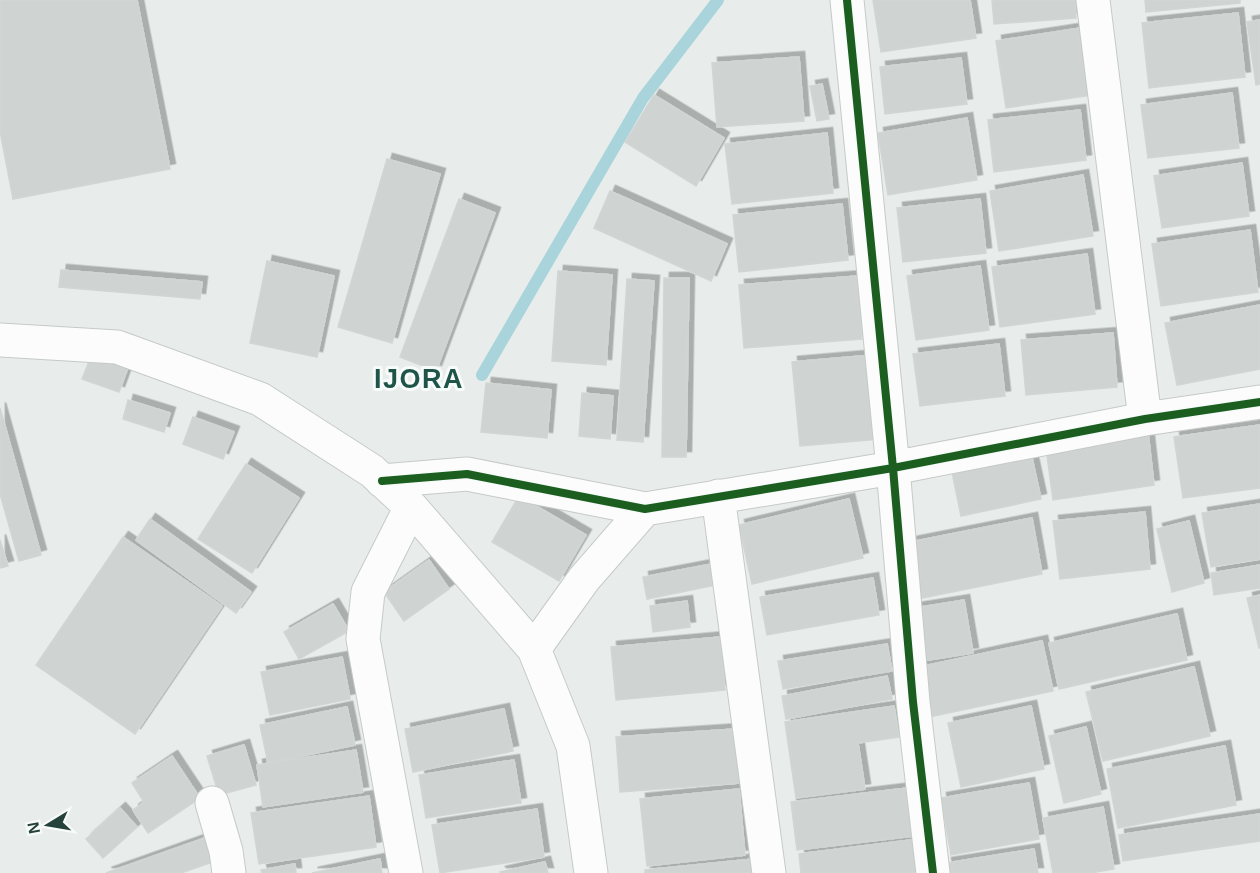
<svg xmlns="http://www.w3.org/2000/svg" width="1260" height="873" font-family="Helvetica,sans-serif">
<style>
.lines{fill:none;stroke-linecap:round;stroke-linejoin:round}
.stream{stroke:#a9d4db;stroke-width:12}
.building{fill:#cfd4d2;stroke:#d1d6d4;stroke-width:1.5;filter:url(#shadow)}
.street-casing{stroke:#c5cac8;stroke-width:35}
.street{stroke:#fcfcfc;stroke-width:33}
.cycleway-casing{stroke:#f7fbf9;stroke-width:11}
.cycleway{stroke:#1b5e20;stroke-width:8}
.labels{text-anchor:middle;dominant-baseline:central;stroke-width:6;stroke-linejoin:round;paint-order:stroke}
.district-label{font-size:27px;font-weight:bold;letter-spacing:1.5px;fill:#1f5548;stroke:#f7fbf9}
</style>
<defs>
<filter id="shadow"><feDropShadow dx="5.5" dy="-5.5" stdDeviation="0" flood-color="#0004"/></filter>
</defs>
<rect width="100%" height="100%" fill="#e8edeb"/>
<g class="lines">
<path class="stream" d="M 482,375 L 643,98 L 718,0"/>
</g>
<path class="building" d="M 0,0 L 137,0 L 170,169 L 13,199 L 0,131 Z
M 873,0 L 970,0 L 976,38 L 881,52 Z
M 992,0 L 1075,0 L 1076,18 L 994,24 Z
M 1145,0 L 1240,0 L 1240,3 L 1146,12 Z
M 1238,13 L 1245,77 L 1149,88 L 1142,23 Z
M 1260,20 L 1260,84 L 1256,85 L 1247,22 Z
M 1080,28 L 1091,95 L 1006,108 L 996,41 Z
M 799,57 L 804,121 L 717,127 L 712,63 Z
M 961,58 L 967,104 L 885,114 L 880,67 Z
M 822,84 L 829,119 L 817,121 L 810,86 Z
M 1232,93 L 1239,148 L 1148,158 L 1141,105 Z
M 654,95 L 724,138 L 696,186 L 625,142 Z
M 1080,110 L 1086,160 L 994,172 L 988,120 Z
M 967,118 L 977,180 L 888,195 L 878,133 Z
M 827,133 L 833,193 L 732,204 L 725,144 Z
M 387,159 L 440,174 L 392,343 L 338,327 Z
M 1242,163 L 1249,216 L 1162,228 L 1154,176 Z
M 1083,175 L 1093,236 L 999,251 L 990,191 Z
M 610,191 L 727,244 L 711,281 L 594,228 Z
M 459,199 L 495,213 L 436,371 L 400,357 Z
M 980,199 L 986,253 L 903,262 L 897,208 Z
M 842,204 L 848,260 L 739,272 L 733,215 Z
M 1250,230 L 1258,292 L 1161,306 L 1152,244 Z
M 1087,254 L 1095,314 L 1000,327 L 992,267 Z
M 267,261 L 334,276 L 317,357 L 250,343 Z
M 980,266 L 989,330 L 916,340 L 907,276 Z
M 61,270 L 202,282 L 200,299 L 59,287 Z
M 558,271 L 612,275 L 606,365 L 552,361 Z
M 858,276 L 862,339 L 744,348 L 739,285 Z
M 664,278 L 689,278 L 686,457 L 662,457 Z
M 627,279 L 654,281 L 643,442 L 617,440 Z
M 1260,305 L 1260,369 L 1177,385 L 1165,323 Z
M 1113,333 L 1117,387 L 1026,395 L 1021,340 Z
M 999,344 L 1005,396 L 920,406 L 913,354 Z
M 94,349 L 130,362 L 119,392 L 82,379 Z
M 872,355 L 880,439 L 800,446 L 792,362 Z
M 486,383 L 551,390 L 547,438 L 481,432 Z
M 582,393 L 613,396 L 610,439 L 579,436 Z
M 128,400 L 170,413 L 164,432 L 123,419 Z
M 0,408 L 41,555 L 19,561 L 0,494 Z
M 193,417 L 234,432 L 223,459 L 183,444 Z
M 1260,425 L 1260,488 L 1183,498 L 1174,437 Z
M 1148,433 L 1154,485 L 1053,500 L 1046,448 Z
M 1030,449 L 1041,499 L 961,516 L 951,467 Z
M 246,464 L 299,498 L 252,573 L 198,539 Z
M 519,496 L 586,535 L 559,581 L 492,542 Z
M 849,499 L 863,558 L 752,584 L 739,525 Z
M 1260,504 L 1260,559 L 1211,567 L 1202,513 Z
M 1145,512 L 1150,569 L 1060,579 L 1053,521 Z
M 1032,518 L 1042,574 L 917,599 L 905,543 Z
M 150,519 L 251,592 L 236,613 L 136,540 Z
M 1189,521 L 1204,583 L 1172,592 L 1157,529 Z
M 123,537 L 222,606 L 135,734 L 36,665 Z
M 0,540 L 8,566 L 0,568 Z
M 429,560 L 449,589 L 404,621 L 384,592 Z
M 711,564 L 716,585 L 647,599 L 643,577 Z
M 1260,565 L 1260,588 L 1214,595 L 1211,573 Z
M 873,578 L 879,615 L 767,635 L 760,597 Z
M 1260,595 L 1260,648 L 1259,648 L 1247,598 Z
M 964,600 L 973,653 L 923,661 L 914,608 Z
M 687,601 L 690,627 L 653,632 L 650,606 Z
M 333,604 L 349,631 L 299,659 L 284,632 Z
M 1177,614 L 1187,660 L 1059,689 L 1049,643 Z
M 720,637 L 725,690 L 616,700 L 611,647 Z
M 1042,641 L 1053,691 L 924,718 L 914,668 Z
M 887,644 L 892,671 L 783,689 L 778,661 Z
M 342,657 L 350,699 L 270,715 L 261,672 Z
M 1194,667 L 1210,736 L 1103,761 L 1086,692 Z
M 887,676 L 892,699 L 786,719 L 782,696 Z
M 894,706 L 899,737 L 858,743 L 865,789 L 796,798 L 785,722 Z
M 1031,706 L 1044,769 L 961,787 L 948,723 Z
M 347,707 L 355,745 L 268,763 L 260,725 Z
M 504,709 L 513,751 L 413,772 L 405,729 Z
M 1086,727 L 1101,794 L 1064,803 L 1049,736 Z
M 735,729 L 739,783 L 620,792 L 616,737 Z
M 244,745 L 256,785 L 219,795 L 207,756 Z
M 1225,746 L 1236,805 L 1118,828 L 1107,769 Z
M 356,750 L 363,792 L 263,807 L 257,765 Z
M 172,756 L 200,798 L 148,833 L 133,810 L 144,802 L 132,783 Z
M 514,760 L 521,803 L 426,818 L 419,775 Z
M 1029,783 L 1039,839 L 951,855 L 941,798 Z
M 907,788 L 913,836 L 797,850 L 791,802 Z
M 739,789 L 745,855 L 647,866 L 640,799 Z
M 369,796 L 376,847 L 259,864 L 251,813 Z
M 1103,807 L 1114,869 L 1091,873 L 1053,873 L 1043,818 Z
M 120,808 L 137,827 L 103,858 L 86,839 Z
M 537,809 L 544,857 L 440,873 L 432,825 Z
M 1260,814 L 1260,841 L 1123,861 L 1119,835 Z
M 216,834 L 224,858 L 181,873 L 106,873 Z
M 918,839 L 923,873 L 801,873 L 799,854 Z
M 1034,849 L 1038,873 L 948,873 L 946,863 Z
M 763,858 L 764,873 L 645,873 L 645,870 Z
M 380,859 L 382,873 L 312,873 Z
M 545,862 L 548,873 L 501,873 L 500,872 Z
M 295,864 L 296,873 L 262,873 L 261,870 Z"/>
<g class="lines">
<g class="street-casing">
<path id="street" d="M 847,0 L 893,468 L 913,702 L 933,873
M 1093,0 L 1145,419
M 0,340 L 117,347 L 260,399 L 372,471 L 411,507 L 534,649 L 573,746 L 591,873
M 382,481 L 467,474 L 645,509 L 893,468 L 1145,419 L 1260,402
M 718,496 L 769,873
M 534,649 L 584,579 L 645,509
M 212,803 L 226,851 L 229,873
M 406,873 L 363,639 L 368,592 L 411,507"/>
</g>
<use href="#street" class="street"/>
<g class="cycleway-casing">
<path id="cycleway" d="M 847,0 L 893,468 L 913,702 L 933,873
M 382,481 L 467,474 L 645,509 L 893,468 L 1145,419 L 1260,402"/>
</g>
<use href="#cycleway" class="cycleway"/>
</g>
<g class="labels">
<g class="district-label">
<text x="419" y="379">IJORA</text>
</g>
</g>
<g transform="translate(48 825) rotate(259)" stroke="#f7fbf9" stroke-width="4.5" paint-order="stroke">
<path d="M0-4.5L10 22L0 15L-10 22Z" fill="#24423a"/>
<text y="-9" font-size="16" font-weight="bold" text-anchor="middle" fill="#24423a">N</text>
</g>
</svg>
